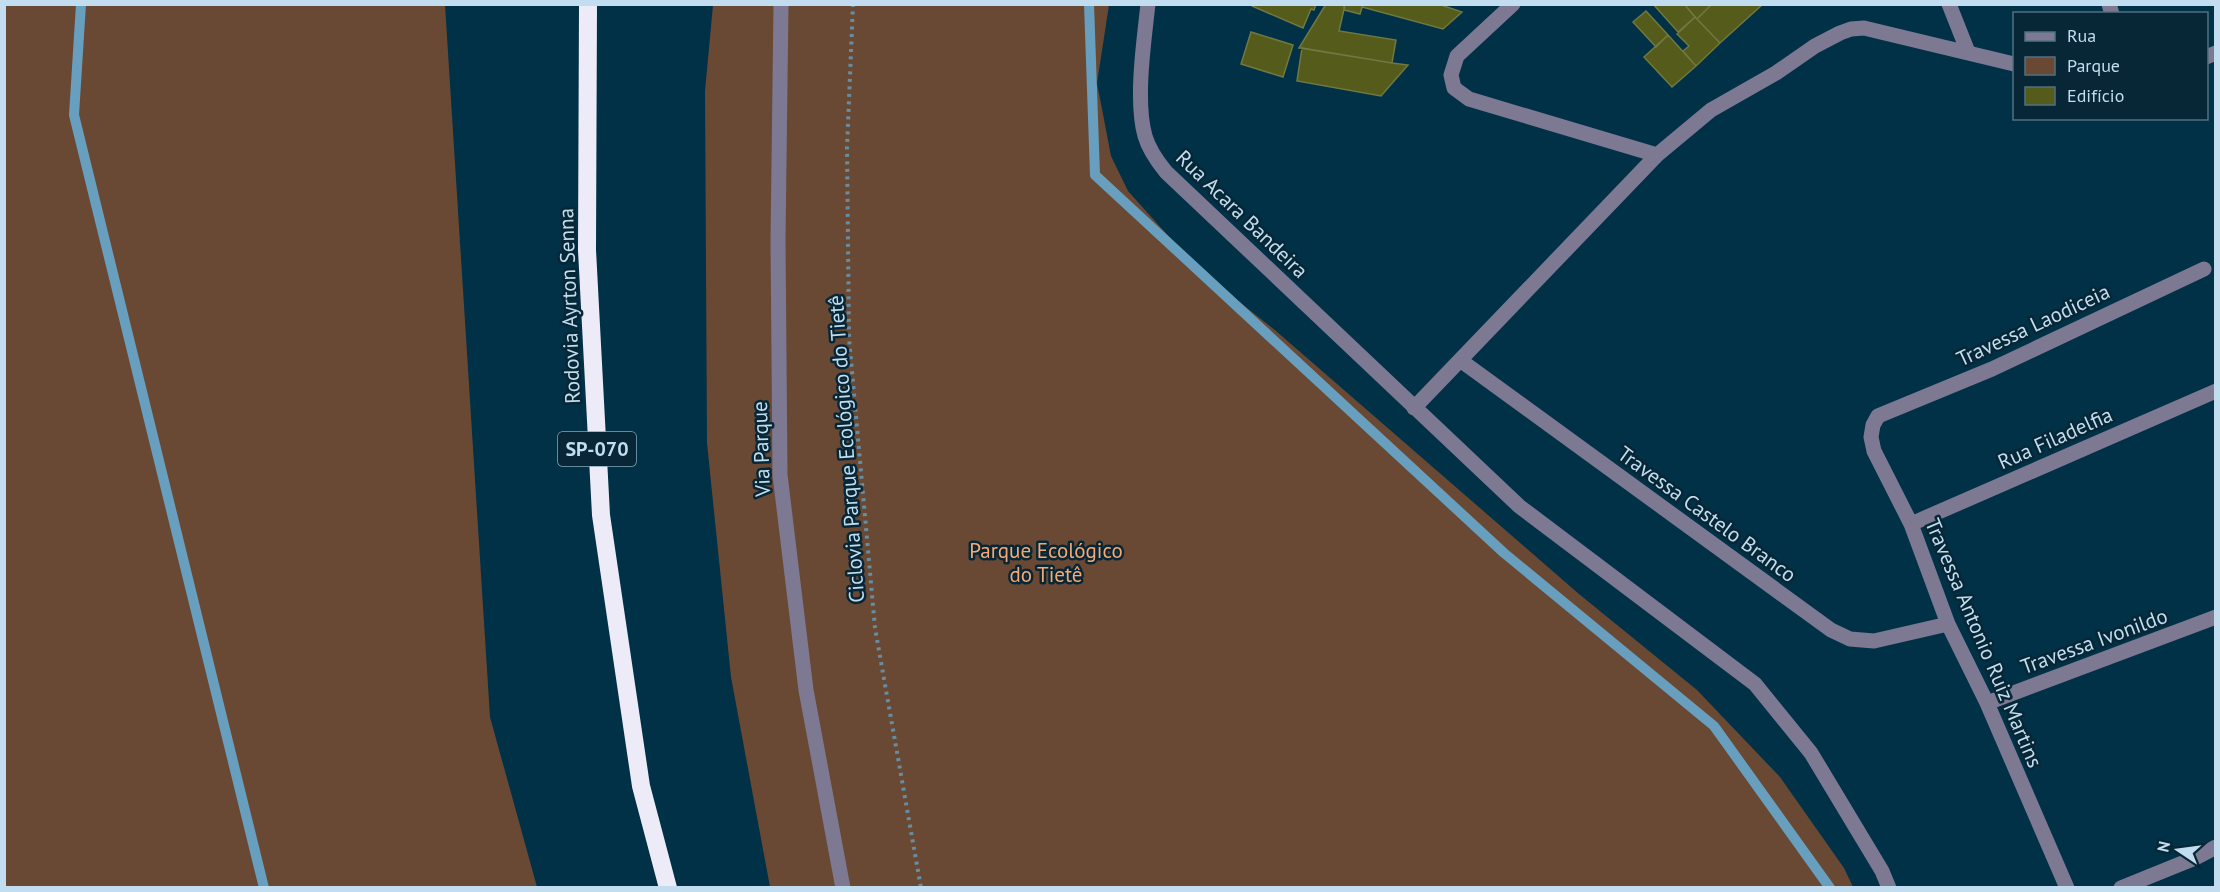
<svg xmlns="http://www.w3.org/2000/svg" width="2220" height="892" font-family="'PT Sans',sans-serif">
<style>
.green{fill:#694934}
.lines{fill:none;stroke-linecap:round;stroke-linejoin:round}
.stream{stroke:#699fbe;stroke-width:10}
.building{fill:#555b1a;stroke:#717841;stroke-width:1.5}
.path{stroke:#688da1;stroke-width:4;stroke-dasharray:3 4.5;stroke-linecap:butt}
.minor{stroke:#7e7992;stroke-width:15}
.highway{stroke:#edebf8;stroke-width:18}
.labels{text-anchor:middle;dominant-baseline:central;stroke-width:5;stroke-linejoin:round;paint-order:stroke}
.shield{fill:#082736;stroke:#8aa6b8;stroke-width:1.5}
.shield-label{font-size:20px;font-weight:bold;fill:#c1ddef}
.street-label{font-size:21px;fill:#c1ddef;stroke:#082736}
.park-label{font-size:21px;fill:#f8a973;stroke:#082736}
</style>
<rect width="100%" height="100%" fill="#013147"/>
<path class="green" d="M 5,4 L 445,5 L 490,717 L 537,887 L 5,887 Z
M 713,5 L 1109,5 L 1097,83 L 1111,156 L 1128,191 L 1198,269 L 1276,331 L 1579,594 L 1697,690 L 1780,777 L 1844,868 L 1853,887 L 770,887 L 731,677 L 707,443 L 705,91 Z"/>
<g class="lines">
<path class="stream" d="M 81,4 L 74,115 L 264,888
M 1089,4 L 1095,175 L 1504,553 L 1714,726 L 1830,888"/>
</g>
<path class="building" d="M 1252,4 L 1316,4 L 1314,10 L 1311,9 L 1303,28 L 1252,6 Z
M 1326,4 L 1345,5 L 1339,31 L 1396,40 L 1392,63 L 1299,48 Z
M 1363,4 L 1360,14 L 1344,10 L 1344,4 Z
M 1363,4 L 1438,4 L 1462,12 L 1443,29 L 1362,7 Z
M 1653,4 L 1684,4 L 1695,17 L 1678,32 Z
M 1684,4 L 1712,4 L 1697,19 Z
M 1712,4 L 1762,4 L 1762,5 L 1720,43 L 1697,19 Z
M 1646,11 L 1668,35 L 1656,47 L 1633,22 Z
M 1695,17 L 1720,43 L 1696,66 L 1683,51 L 1689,46 L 1677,34 Z
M 1251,32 L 1293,45 L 1283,77 L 1241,64 Z
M 1668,35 L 1696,66 L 1672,87 L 1644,57 Z
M 1302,48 L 1392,63 L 1408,65 L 1381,96 L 1297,81 Z"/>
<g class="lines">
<path class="path" d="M 853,4 L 847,148 L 849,338 L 875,628 L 921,888"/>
<path class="minor" d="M 781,4 L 778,240 L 780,475 L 806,690 L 843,888
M 1148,4 C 1144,41 1135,101 1145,136 C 1149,150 1157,161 1166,172 L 1519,506 L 1755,684 L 1811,753 L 1882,871 L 1889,888
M 1513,4 L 1457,56 L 1451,75 L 1454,88 L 1469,99 L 1657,155
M 1949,4 L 1968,52
M 2109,4 L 2112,14
M 2206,57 L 2216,53
M 1460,360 L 1831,630 L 1850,639 L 1874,641 L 1948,624
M 1414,408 L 1657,155 L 1711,110 L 1776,73 L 1815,46 L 1840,33 L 1851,29 L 1864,28 L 2014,64
M 1911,524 L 2216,391
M 1987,703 L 2216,617
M 2067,888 L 1987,703 L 1948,624 L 1911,524 L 1874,451 L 1871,437 L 1873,425 L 1878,416 L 1992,369 L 2204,269
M 2121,888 L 2195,858 L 2216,847"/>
<path class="highway" d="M 588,4 L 587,250 L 601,515 L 641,786 L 668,888"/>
</g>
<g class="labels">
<rect class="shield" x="558" y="432" width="78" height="34" rx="4.5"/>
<g class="shield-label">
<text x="597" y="449">SP-070</text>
</g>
<g class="street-label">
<text transform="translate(1242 214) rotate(44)">Rua Acara Bandeira</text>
<text transform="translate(569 306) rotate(-92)">Rodovia Ayrton Senna</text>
<text transform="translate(2033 325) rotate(-25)">Travessa Laodiceia</text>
<text transform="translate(2055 438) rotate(-24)">Rua Filadelfia</text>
<text transform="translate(761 449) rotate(-92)">Via Parque</text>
<text transform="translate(846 449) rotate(-94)">Ciclovia Parque Ecológico do Tietê</text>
<text transform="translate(1707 514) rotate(36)">Travessa Castelo Branco</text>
<text transform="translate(2094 641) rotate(-20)">Travessa Ivonildo</text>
<text transform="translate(1984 643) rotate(67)">Travessa Antonio Ruiz Martins</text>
</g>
<g class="park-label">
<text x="1046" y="550">Parque Ecológico<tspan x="1046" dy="24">do Tietê</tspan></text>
</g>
</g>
<rect width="2220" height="892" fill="none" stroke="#c1ddef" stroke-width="12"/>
<rect x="2013" y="12" width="195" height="108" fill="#082736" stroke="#527080" stroke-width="1.5"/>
<rect x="2025" y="32" width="30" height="9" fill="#7e7992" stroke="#527080" stroke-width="1.5"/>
<text x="2067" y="42" font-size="18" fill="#c1ddef">Rua</text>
<rect x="2025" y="57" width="30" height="18" fill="#694934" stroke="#527080" stroke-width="1.5"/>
<text x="2067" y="72" font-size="18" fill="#c1ddef">Parque</text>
<rect x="2025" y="87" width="30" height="18" fill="#555b1a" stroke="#527080" stroke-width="1.5"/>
<text x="2067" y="102" font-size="18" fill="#c1ddef">Edifício</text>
<g transform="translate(2178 850) rotate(283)" stroke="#082736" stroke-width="4.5" paint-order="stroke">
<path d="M0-4.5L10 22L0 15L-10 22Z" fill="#c1ddef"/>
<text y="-9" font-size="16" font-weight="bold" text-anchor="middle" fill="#c1ddef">N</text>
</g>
</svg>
